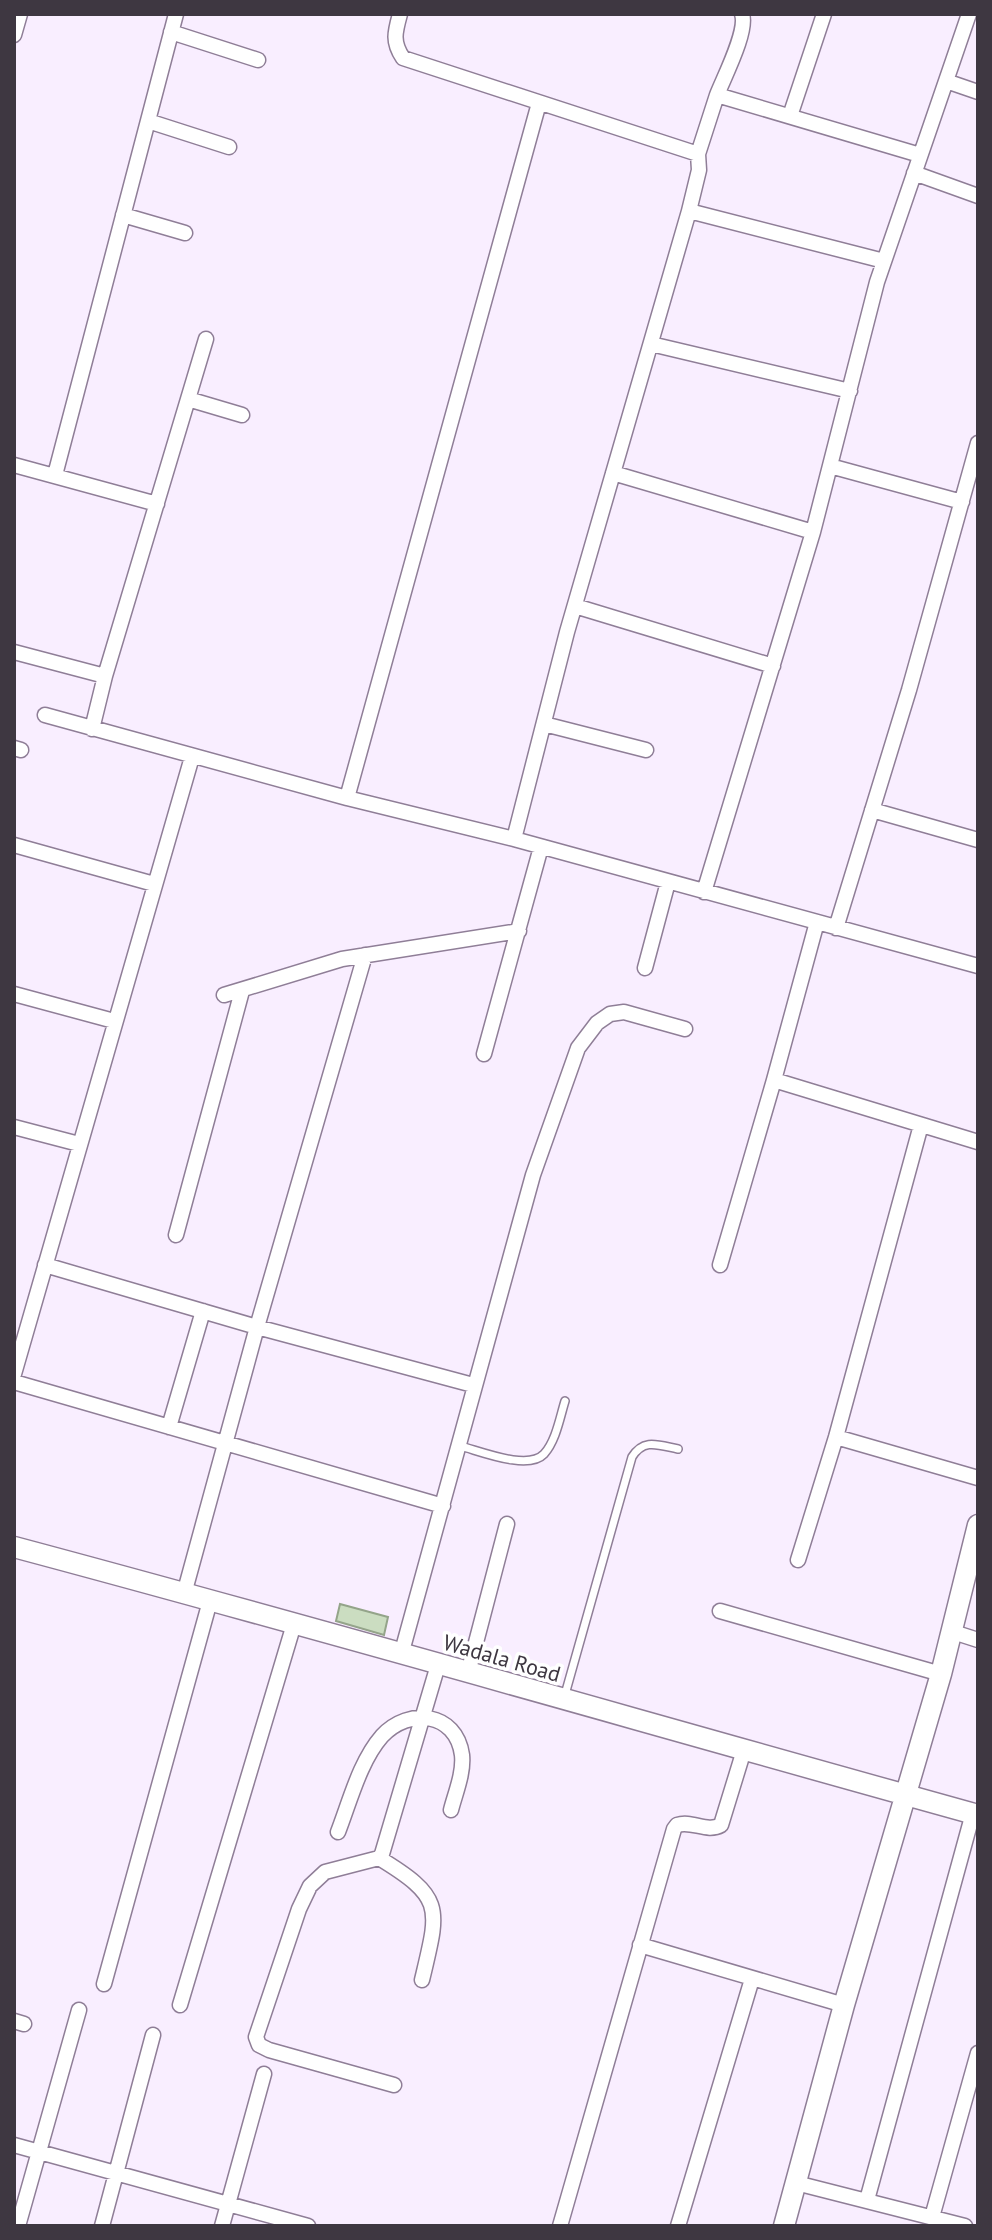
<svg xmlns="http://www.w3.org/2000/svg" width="992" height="2240" font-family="'PT Sans',sans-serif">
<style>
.building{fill:#cbddc1;stroke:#94a48a;stroke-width:2}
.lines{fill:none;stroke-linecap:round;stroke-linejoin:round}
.lane-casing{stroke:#8f7e97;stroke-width:10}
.street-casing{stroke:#8f7e97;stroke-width:17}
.secondary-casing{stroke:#8f7e97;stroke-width:23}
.lane{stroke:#fff;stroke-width:7}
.street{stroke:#fff;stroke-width:14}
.secondary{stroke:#fff;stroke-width:20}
.labels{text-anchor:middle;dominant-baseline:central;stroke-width:7;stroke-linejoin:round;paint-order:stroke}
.street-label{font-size:22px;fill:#3e3741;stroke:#fff}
</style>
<rect width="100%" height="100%" fill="#f9eeff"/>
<path class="building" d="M 340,1604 L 388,1617 L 384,1635 L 336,1621 Z"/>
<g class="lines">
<g class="lane-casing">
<path id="lane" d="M 460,1446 C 480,1451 528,1471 544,1454 C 556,1441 560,1417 565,1401
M 564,1698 L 632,1457 C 644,1438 658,1445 678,1449"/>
</g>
<g class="street-casing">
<path id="street" d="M 400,14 C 395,32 392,42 403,58 L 698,154
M 742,14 C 748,31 724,77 717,95 L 920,155
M 171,32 L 258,60
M 14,35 L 20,14
M 946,81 L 978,92
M 790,116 L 824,14
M 148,121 L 229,147
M 914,173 L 978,196
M 689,211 L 699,170 L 698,154 L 717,95
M 123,215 L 185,233
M 651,344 L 850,391
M 188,399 L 242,415
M 14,465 L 157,504
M 830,466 L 962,502
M 613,473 L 813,532
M 55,475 L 176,14
M 575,606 L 773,666
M 14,652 L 105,676
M 45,715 L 347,798 L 514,839 L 978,966
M 544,724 L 646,750
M 92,729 L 105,676 L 206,339
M 14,748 L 21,750
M 347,798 L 539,103
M 872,810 L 978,840
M 514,839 L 567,632 L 689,211 L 884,261
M 14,845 L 154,884
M 704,892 L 813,532 L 877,282 L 969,14
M 836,928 L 909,690 L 978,443
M 645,968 L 668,882
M 14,994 L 114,1021
M 224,995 L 342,959 L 519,931
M 484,1054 L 541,847
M 774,1080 L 978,1142
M 14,1127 L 79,1144
M 176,1235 L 242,991
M 45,1265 L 257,1327 L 473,1385
M 720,1265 L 774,1080 L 817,922
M 14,1374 L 192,757
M 14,1382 L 443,1506
M 169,1427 L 203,1311
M 836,1437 L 978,1478
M 798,1560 L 836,1437 L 921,1125
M 184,1594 L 257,1327 L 365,955
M 720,1611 L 941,1674
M 950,1631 L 978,1640
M 401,1655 L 533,1175 L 578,1048 L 597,1023 L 610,1014 L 624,1012 L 685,1029
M 468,1673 L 507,1524
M 338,1832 C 350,1801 360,1761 382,1736 C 409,1707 456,1712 462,1755 C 464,1773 455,1794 451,1810
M 379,1858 C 445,1898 439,1908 422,1980
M 640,1945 L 844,2005
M 104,1984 L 210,1601
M 180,2005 L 294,1624
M 14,2021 L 24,2024
M 394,2085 L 269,2050 L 259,2045 L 256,2037 L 299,1909 L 310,1886 L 325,1872 L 379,1858 L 382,1854 L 438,1665
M 14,2145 L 308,2226
M 796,2183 L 965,2226
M 867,2200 L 973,1813
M 932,2217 L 978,2053
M 18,2226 L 79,2010
M 102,2226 L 153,2035
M 222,2226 L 264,2074
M 560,2226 L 674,1829 L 677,1825 C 692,1820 707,1833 721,1825 L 744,1750
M 678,2226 L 752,1979"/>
</g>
<g class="secondary-casing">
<path id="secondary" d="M 14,1547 C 336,1633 657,1726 978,1815
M 784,2226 L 844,2005 L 941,1674 L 978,1525"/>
</g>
<use href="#lane" class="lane"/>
<use href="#street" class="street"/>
<use href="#secondary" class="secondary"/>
</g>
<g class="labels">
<g class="street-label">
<text transform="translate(502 1658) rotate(16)">Wadala Road</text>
</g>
</g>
<rect width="992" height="2240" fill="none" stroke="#3e3741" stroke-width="32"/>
</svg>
